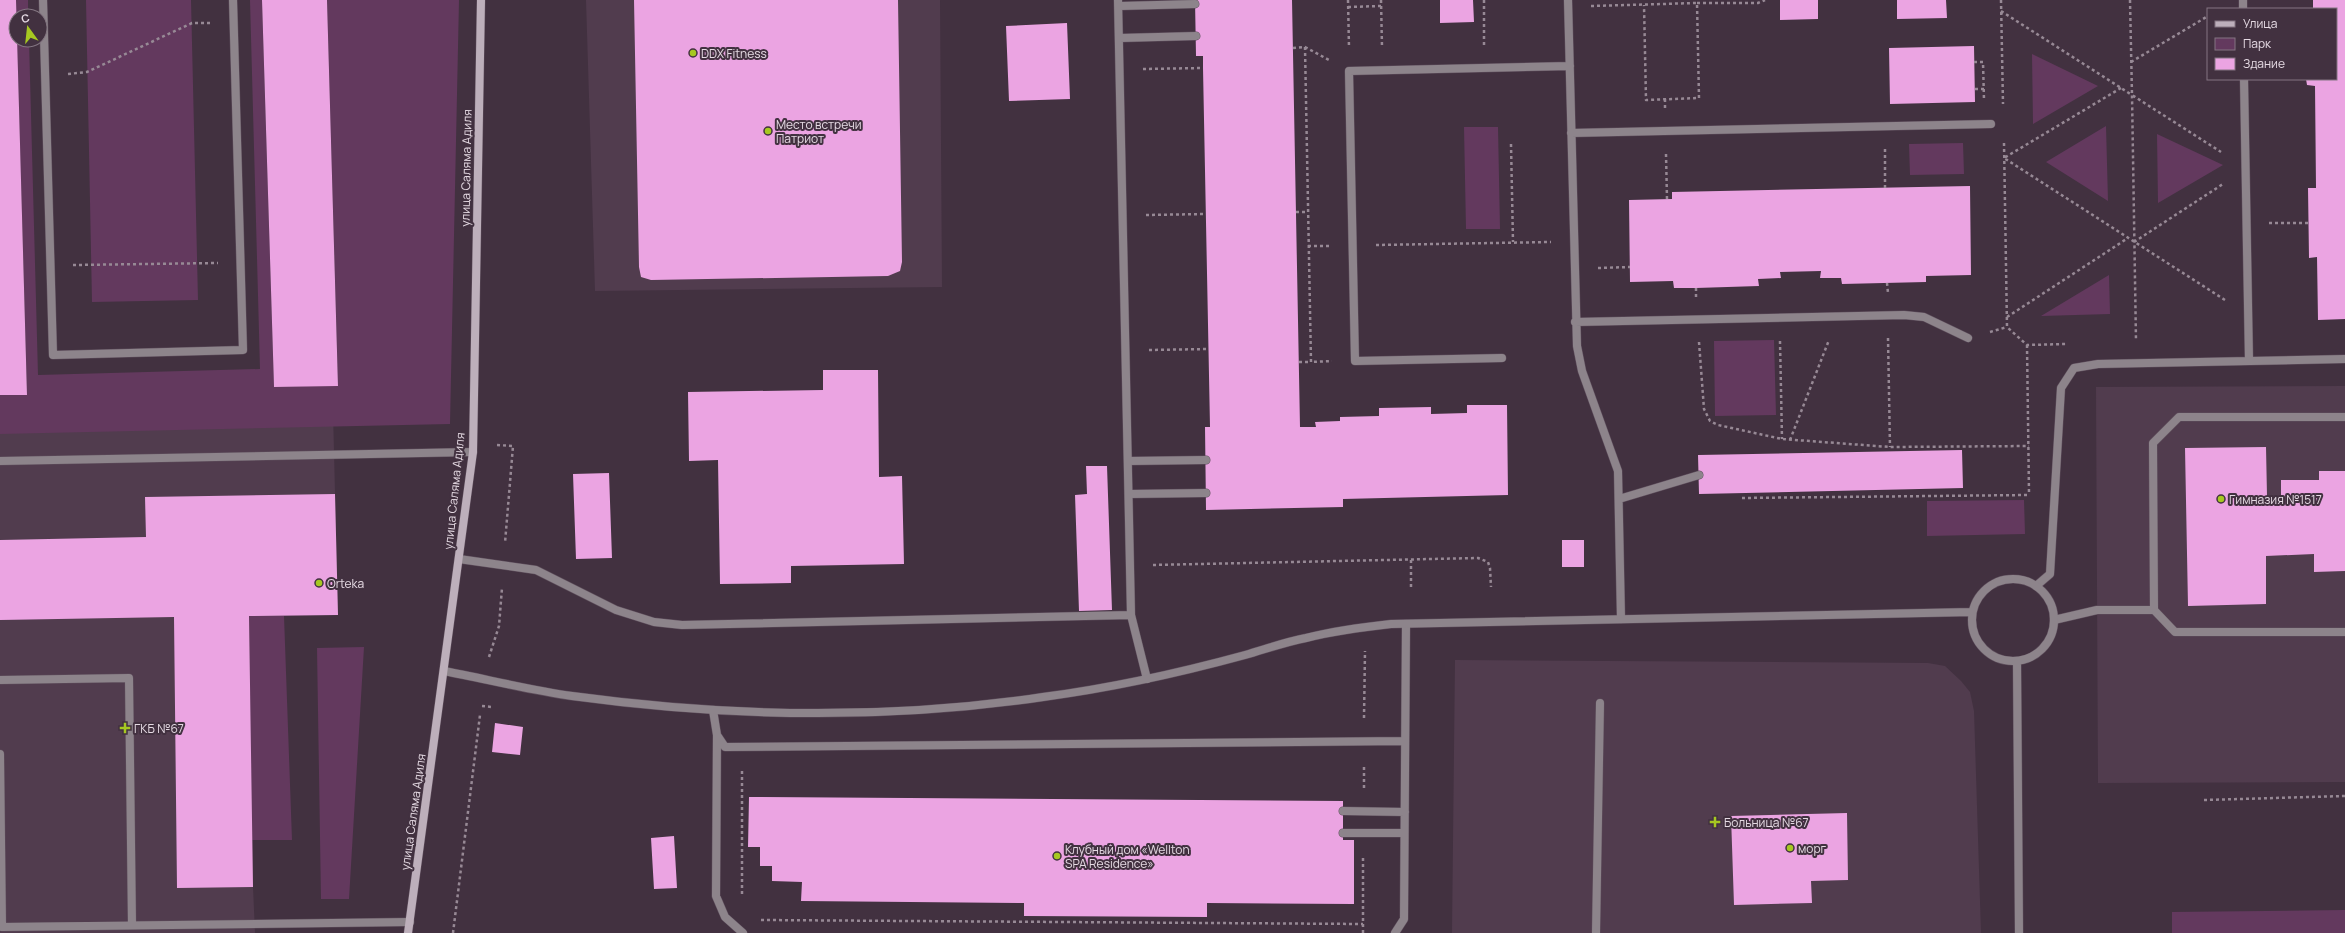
<svg xmlns="http://www.w3.org/2000/svg" width="2345" height="933" font-family="Manrope,sans-serif">
<style>
.built{fill:#513c4e}
.green{fill:#63395e}
.building{fill:#eba4e2}
.lines{fill:none;stroke-linecap:round;stroke-linejoin:round}
.lane-casing{stroke:#5f4f5d;stroke-width:9}
.street-casing{stroke:#5f4f5d;stroke-width:9}
.secondary-casing{stroke:#5f4f5d;stroke-width:9}
.path{stroke:#978995;stroke-width:2.5;stroke-dasharray:3 3;stroke-linecap:butt}
.lane{stroke:#8d848b;stroke-width:8}
.street{stroke:#8d848b;stroke-width:8}
.secondary{stroke:#bdafbb;stroke-width:8}
.poi-dot{fill:#a6c821;stroke:#423140;stroke-width:1.5}
.labels{text-anchor:middle;dominant-baseline:central;stroke-width:4;stroke-linejoin:round;paint-order:stroke}
.poi-label{font-size:12px;fill:#e5dae3;stroke:#423140;text-anchor:start}
.street-label{font-size:12px;fill:#e5dae3;stroke:#423140}
</style>
<rect width="100%" height="100%" fill="#423140"/>
<path class="built" d="M 586,0 L 940,0 L 942,287 L 595,291 Z
M 2345,386 L 2345,782 L 2098,783 L 2096,387 Z
M 333,411 L 338,615 L 250,616 L 253,887 L 255,933 L 0,933 L 0,419 Z
M 1455,660 L 1928,663 L 1945,666 L 1961,681 L 1970,692 L 1974,711 L 1981,933 L 1452,933 Z"/>
<path class="green" d="M 16,0 L 28,0 L 28,16 L 16,16 Z
M 86,0 L 191,0 L 198,300 L 92,302 Z
M 250,0 L 262,0 L 274,387 L 338,385 L 327,0 L 459,0 L 450,424 L 0,434 L 0,395 L 27,395 L 17,40 L 29,40 L 38,375 L 260,369 Z
M 2032,54 L 2098,86 L 2033,124 Z
M 2106,126 L 2108,201 L 2046,162 Z
M 1464,127 L 1498,127 L 1500,229 L 1466,229 Z
M 2157,134 L 2223,165 L 2158,203 Z
M 1963,143 L 1964,174 L 1910,175 L 1909,144 Z
M 2109,275 L 2110,314 L 2041,316 Z
M 1774,340 L 1776,415 L 1715,416 L 1714,341 Z
M 2024,500 L 2025,534 L 1927,536 L 1927,501 Z
M 249,616 L 284,616 L 292,840 L 252,840 Z
M 364,647 L 349,899 L 321,899 L 317,648 Z
M 2345,910 L 2345,933 L 2172,933 L 2172,912 Z"/>
<path class="building" d="M 0,0 L 16,0 L 27,395 L 0,395 Z
M 262,0 L 327,0 L 338,386 L 274,387 Z
M 634,0 L 898,0 L 902,262 L 900,271 L 888,276 L 651,280 L 641,277 L 639,267 Z
M 1195,0 L 1292,0 L 1300,427 L 1316,427 L 1315,422 L 1340,421 L 1340,417 L 1379,416 L 1379,408 L 1431,407 L 1431,414 L 1467,413 L 1467,405 L 1507,405 L 1508,495 L 1343,499 L 1343,507 L 1206,510 L 1205,427 L 1210,427 L 1203,68 L 1203,56 L 1196,56 Z
M 1440,0 L 1473,0 L 1474,22 L 1440,23 Z
M 1780,0 L 1818,0 L 1818,19 L 1780,20 Z
M 1897,0 L 1946,0 L 1947,18 L 1897,19 Z
M 2313,0 L 2345,0 L 2345,319 L 2318,320 L 2317,257 L 2309,258 L 2308,188 L 2316,188 L 2315,86 L 2307,85 L 2306,79 L 2336,79 L 2336,9 L 2313,9 Z
M 1067,23 L 1070,99 L 1009,101 L 1006,26 Z
M 1974,46 L 1975,102 L 1890,104 L 1889,48 Z
M 1970,186 L 1971,275 L 1926,276 L 1926,282 L 1842,284 L 1841,278 L 1820,278 L 1821,271 L 1780,272 L 1781,278 L 1758,279 L 1759,286 L 1696,288 L 1674,288 L 1673,281 L 1630,282 L 1629,200 L 1672,199 L 1672,192 Z
M 823,370 L 878,370 L 879,477 L 902,476 L 904,564 L 791,566 L 791,583 L 720,584 L 718,460 L 689,461 L 688,392 L 823,390 Z
M 2266,447 L 2267,496 L 2281,496 L 2281,480 L 2319,480 L 2319,471 L 2345,471 L 2345,571 L 2314,572 L 2314,554 L 2266,556 L 2266,604 L 2188,606 L 2185,448 Z
M 1962,450 L 1963,488 L 1699,494 L 1698,455 Z
M 1086,466 L 1107,466 L 1112,610 L 1079,611 L 1075,495 L 1087,494 Z
M 609,473 L 612,558 L 576,559 L 573,474 Z
M 335,494 L 338,615 L 249,616 L 253,887 L 177,888 L 174,617 L 0,620 L 0,540 L 146,537 L 145,497 Z
M 1562,540 L 1584,540 L 1584,567 L 1562,567 Z
M 495,723 L 523,727 L 520,755 L 492,752 Z
M 749,797 L 1343,801 L 1343,840 L 1354,840 L 1354,904 L 1207,903 L 1207,917 L 1024,916 L 1024,903 L 801,901 L 802,882 L 772,881 L 772,866 L 760,866 L 760,847 L 748,847 Z
M 1847,813 L 1848,880 L 1811,881 L 1812,903 L 1734,905 L 1731,816 Z
M 674,836 L 677,888 L 654,889 L 651,838 Z"/>
<g class="lines">
<g class="lane-casing">
<path id="lane" d="M 43,0 L 53,355 L 243,350 L 233,0
M 1118,0 L 1131,615 L 1147,679
M 1568,0 L 1577,346 L 1582,371 L 1618,471 L 1621,619
M 2243,0 L 2243,9
M 1120,6 L 1195,4
M 1120,38 L 1196,36
M 2244,79 L 2249,361
M 1571,133 L 1991,124
M 1575,322 L 1904,315 L 1924,317 L 1968,338
M 1502,358 L 1355,361 L 1349,71 L 1570,66
M 2345,417 L 2179,417 L 2153,443 L 2154,610 L 2175,632 L 2345,632
M 0,461 L 473,452
M 1128,461 L 1206,460
M 1129,494 L 1206,493
M 1619,499 L 1699,475
M 459,559 L 536,570 L 616,610 L 654,622 L 682,625 L 1131,615
M 2036,586 L 2050,574 L 2061,388 L 2074,368 L 2098,364 L 2345,359
M 2054,620 L 2097,610 L 2154,610
M 0,680 L 129,678 L 132,925
M 713,710 L 717,735 L 725,747 L 1405,741
M 717,735 L 716,896 L 725,917 L 743,933
M 0,754 L 2,927 L 410,922
M 1343,811 L 1405,812
M 1343,833 L 1404,833
M 1395,933 L 1404,919 L 1406,624
M 1596,933 L 1600,703"/>
</g>
<g class="street-casing">
<path id="street" d="M1972 620a41 41 0 1 1 82 0a41 41 0 1 1-82 0Z
M 2017,661 L 2019,933
M 444,671 C 486,679 529,690 572,696 C 727,717 887,720 1043,697 C 1111,688 1179,673 1245,655 C 1266,649 1285,642 1306,638 C 1334,631 1363,627 1391,624 L 1972,612"/>
</g>
<g class="secondary-casing">
<path id="secondary" d="M 408,933 L 473,452 L 481,0"/>
</g>
<path class="path" d="M 1348,0 L 1349,48
M 1381,0 L 1382,47
M 1484,0 L 1484,45
M 2001,0 L 2003,104
M 2130,0 L 2132,95 L 2221,152
M 1697,3 L 1758,3 L 1765,0
M 1591,6 L 1697,3 L 1699,98 L 1646,100 L 1644,5
M 1348,7 L 1381,6
M 2001,11 L 2132,95 L 2136,341
M 1305,47 L 1311,362 L 1332,361
M 1293,48 L 1305,47 L 1329,60
M 1974,62 L 1983,62 L 1984,100
M 2131,62 L 2208,16
M 1143,69 L 1203,68
M 68,74 L 87,72 L 192,23 L 210,23
M 2121,88 L 2004,158 L 2225,300
M 1975,89 L 1984,89
M 1665,99 L 1665,109
M 2004,143 L 2007,327 L 2027,345 L 2067,344
M 1511,144 L 1513,242
M 1885,149 L 1885,188
M 1666,154 L 1667,199
M 1296,212 L 1308,212
M 1146,215 L 1206,214
M 2269,223 L 2308,223
M 2134,242 L 2223,184
M 1376,245 L 1551,242
M 1308,246 L 1329,246
M 73,265 L 218,263
M 1598,268 L 1630,267
M 1887,283 L 1888,293
M 1696,288 L 1696,297
M 2007,317 L 2128,238
M 1990,332 L 2007,327
M 1888,338 L 1890,447
M 1780,341 L 1782,439
M 1699,342 L 1704,409 L 1710,421 L 1718,425 L 1782,439 L 1890,447 L 2029,446
M 2027,345 L 2029,493
M 1149,350 L 1209,349
M 1299,362 L 1311,362
M 1790,440 L 1829,340
M 497,445 L 513,446 L 505,543
M 1742,498 L 2029,495
M 1411,560 L 1411,589
M 1153,565 L 1478,558 L 1488,562 L 1490,568 L 1491,587
M 489,657 L 499,626 L 502,588
M 482,706 L 492,707
M 1364,718 L 1365,651
M 1364,788 L 1364,765
M 2204,800 L 2345,796
M 742,894 L 742,769
M 761,920 L 1363,924
M 453,933 L 480,715
M 1363,933 L 1363,855"/>
<use href="#lane" class="lane"/>
<use href="#street" class="street"/>
<use href="#secondary" class="secondary"/>
</g>
<g class="poi-dot">
<circle cx="693" cy="53" r="4"/>
<circle cx="768" cy="131" r="4"/>
<circle cx="2221" cy="499" r="4"/>
<circle cx="319" cy="583" r="4"/>
<path d="M123 722h4v4h4v4h-4v4h-4v-4h-4v-4h4z"/>
<path d="M1713 816h4v4h4v4h-4v4h-4v-4h-4v-4h4z"/>
<circle cx="1790" cy="848" r="4"/>
<circle cx="1057" cy="856" r="4"/>
</g>
<g class="labels">
<g class="poi-label">
<text x="701" y="53">DDX Fitness</text>
<text x="776" y="124">Место встречи<tspan x="776" dy="14">Патриот</tspan></text>
<text x="2229" y="499">Гимназия №1517</text>
<text x="327" y="583">Orteka</text>
<text x="134" y="728">ГКБ №67</text>
<text x="1724" y="822">Больница №67</text>
<text x="1798" y="848">морг</text>
<text x="1065" y="849">Клубный дом «Wellton<tspan x="1065" dy="14">SPA Residence»</tspan></text>
</g>
<g class="street-label">
<text transform="translate(466 168) rotate(-89)">улица Саляма Адиля</text>
<text transform="translate(454 491) rotate(-84)">улица Саляма Адиля</text>
<text transform="translate(413 812) rotate(-82)">улица Саляма Адиля</text>
</g>
</g>
<rect x="2207" y="8" width="130" height="72" fill="#423140" stroke="#837581"/>
<rect x="2215" y="21" width="20" height="6" fill="#bdafbb" stroke="#837581"/>
<text x="2243" y="28" font-size="12" fill="#e5dae3">Улица</text>
<rect x="2215" y="38" width="20" height="12" fill="#63395e" stroke="#837581"/>
<text x="2243" y="48" font-size="12" fill="#e5dae3">Парк</text>
<rect x="2215" y="58" width="20" height="12" fill="#eba4e2" stroke="#837581"/>
<text x="2243" y="68" font-size="12" fill="#e5dae3">Здание</text>
<g transform="translate(28 28) rotate(345)"><circle r="19" fill="#423140" stroke="#837581"/>
<path d="M0-3L7 15L0 10L-7 15Z" fill="#a6c821"/>
<text y="-6" font-size="11" font-weight="bold" text-anchor="middle" fill="#e5dae3">С</text>
</g>
</svg>
